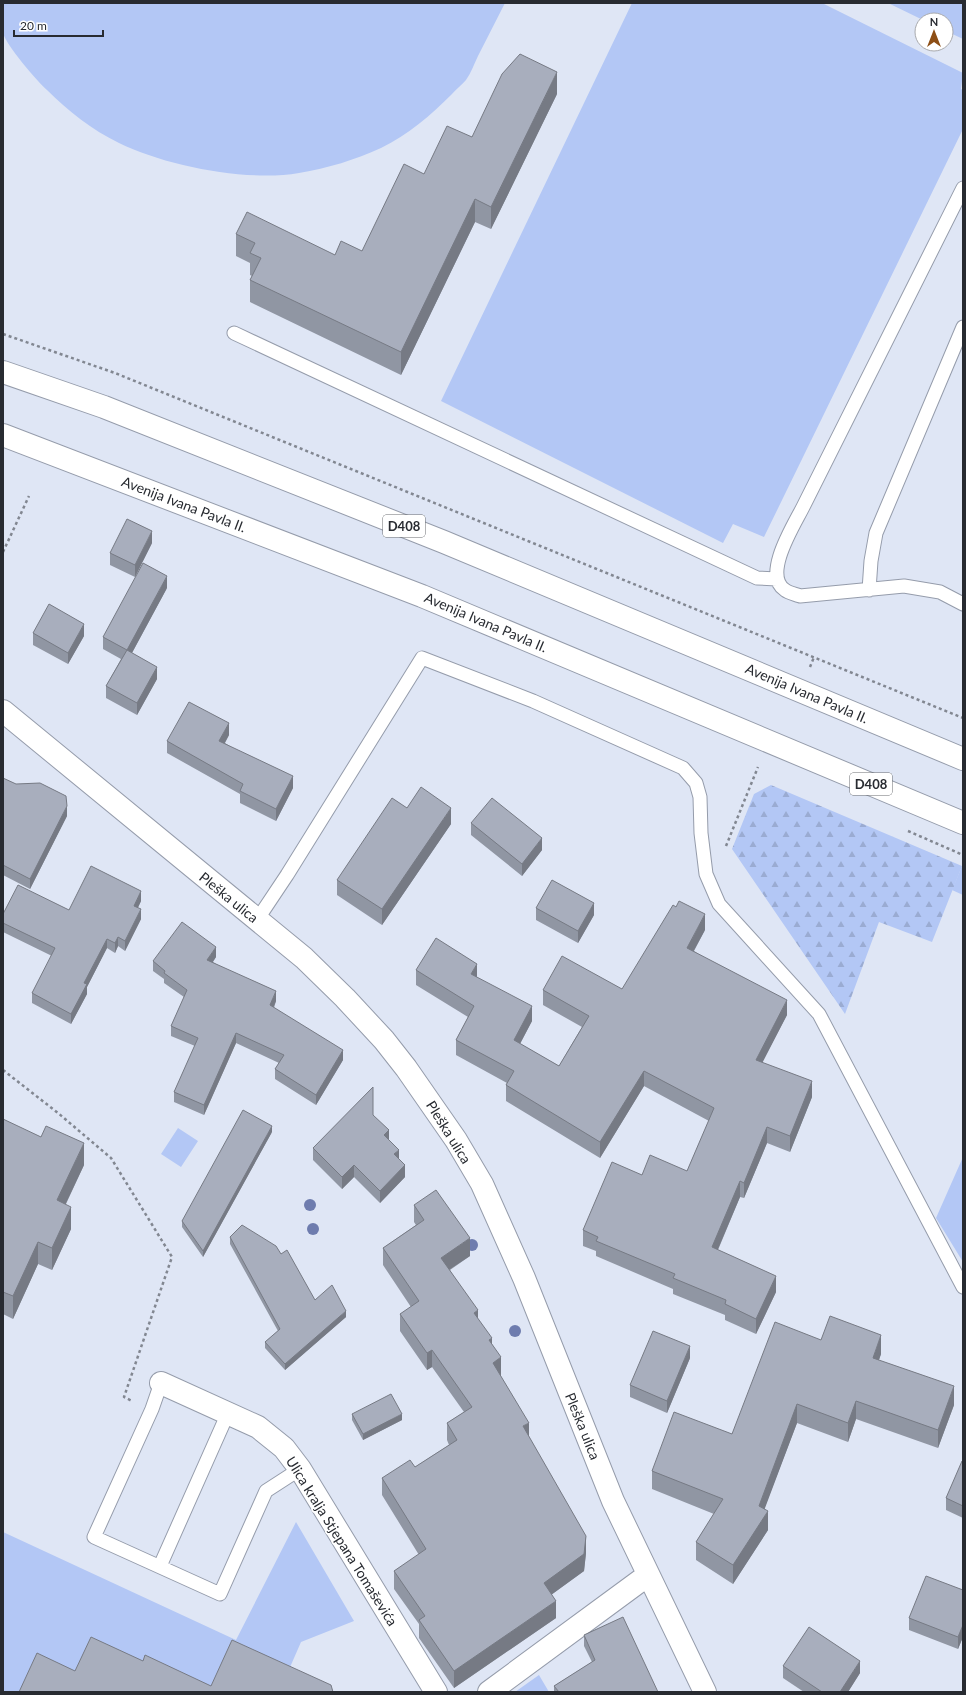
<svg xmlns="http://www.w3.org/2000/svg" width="966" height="1695" font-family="Lato,sans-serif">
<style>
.green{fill:#b3c7f5}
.forest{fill:url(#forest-firs)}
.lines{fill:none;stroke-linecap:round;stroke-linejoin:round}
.service-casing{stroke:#959cab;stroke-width:15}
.minor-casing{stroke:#959cab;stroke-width:24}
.primary-casing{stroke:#959cab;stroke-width:24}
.path{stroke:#828791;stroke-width:2.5;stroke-dasharray:3 3;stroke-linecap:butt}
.service{stroke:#fff;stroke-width:13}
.minor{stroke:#fff;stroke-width:22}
.primary{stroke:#fff;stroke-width:22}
.tree{fill:#6e7cae}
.wall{fill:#9096a3}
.shaded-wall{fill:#767a84}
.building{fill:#a8aebd;stroke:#767a84}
.labels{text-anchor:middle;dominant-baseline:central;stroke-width:3.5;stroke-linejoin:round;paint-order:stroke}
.shield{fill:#fff;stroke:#686b6f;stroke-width:1}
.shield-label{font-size:13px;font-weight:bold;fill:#282b31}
.street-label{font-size:14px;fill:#282b31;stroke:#fff}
</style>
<defs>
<pattern id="forest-firs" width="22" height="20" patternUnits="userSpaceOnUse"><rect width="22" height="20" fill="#b3c7f5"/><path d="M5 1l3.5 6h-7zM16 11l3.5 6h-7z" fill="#9aabd2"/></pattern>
</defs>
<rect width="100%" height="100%" fill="#dfe6f5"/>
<path class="green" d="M 3,3 L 505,3 C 496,21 487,38 478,56 C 474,64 471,73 466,80 C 462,85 456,89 452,94 C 431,115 408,135 381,148 C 355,160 328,168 299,173 C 247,182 166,166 119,143 C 92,130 68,111 47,90 C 37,81 6,45 3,33 C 1,24 3,12 3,3 Z
M 632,3 L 822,3 L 963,73 L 961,89 L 963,90 L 963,129 L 764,537 L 733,524 L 723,543 L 441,401 Z
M 888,3 L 963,3 L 963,39 L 946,31 L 946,20 L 923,20 Z
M 962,866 L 963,867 L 963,895 L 952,890 Z
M 178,1128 L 198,1141 L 181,1167 L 161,1154 Z
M 963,1157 L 963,1262 L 936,1218 Z
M 296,1522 L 354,1621 L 301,1642 L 284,1681 L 216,1692 L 75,1688 L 27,1692 L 3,1692 L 3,1532 L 236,1640 Z
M 539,1675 L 549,1692 L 515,1692 Z"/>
<path class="forest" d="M 771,785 L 962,866 L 932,942 L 879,922 L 845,1014 L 732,849 L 754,794 Z"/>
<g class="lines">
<g class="service-casing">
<path id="service" d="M 963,188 L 803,507 C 794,525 762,575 785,590 C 789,593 795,594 800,596 L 904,586 L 940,592 L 963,604
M 234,333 L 757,578 L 777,579
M 869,590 L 871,561 L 876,533 L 963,327
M 257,920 L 287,875 L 422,658 L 533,701 L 683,768 L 696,783 L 700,797 L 701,833 L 706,874 L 719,904 L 819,1014 L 963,1287
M 161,1383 L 152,1409 L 94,1537 L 220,1594 L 266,1491 L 300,1469
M 160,1566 L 228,1413"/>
</g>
<g class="minor-casing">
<path id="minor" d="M 3,711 L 304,958 L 345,998 L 384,1040 L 406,1068 L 456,1140 L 482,1184 L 524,1278 L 613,1501 L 705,1692
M 161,1383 L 258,1427 L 284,1448 L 300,1469 L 436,1692
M 489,1692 L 648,1575"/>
</g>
<g class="primary-casing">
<path id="primary" d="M 3,372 L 104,407 L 444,542 L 963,759
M 3,435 L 422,596 L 963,823"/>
</g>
<path class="path" d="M 3,334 L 115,373 L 963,718
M 3,552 L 29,496
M 810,667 L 814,657
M 908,831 L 963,855
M 726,846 L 758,767
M 3,1070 L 58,1113 L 111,1158 L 172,1257 L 124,1397 L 132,1401"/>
<use href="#service" class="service"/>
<use href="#minor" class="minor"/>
<use href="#primary" class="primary"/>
</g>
<g class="tree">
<circle cx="310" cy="1205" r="6"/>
<circle cx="313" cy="1229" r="6"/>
<circle cx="472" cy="1245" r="6"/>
<circle cx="515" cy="1331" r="6"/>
</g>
<path class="wall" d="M 557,94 L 491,229 L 475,222 L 401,375 L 250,302 L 250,280 L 252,276 L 250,275 L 250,263 L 236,256 L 236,234 L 335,255 L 362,251 L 424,174 L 472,137 Z
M 152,543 L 135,577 L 110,565 L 110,553 Z
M 167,588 L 132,653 L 157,679 L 137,715 L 106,698 L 106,686 L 121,659 L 103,649 L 103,637 Z
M 33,633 L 84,636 L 68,664 L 33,645 Z
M 229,735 L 225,743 L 293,788 L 276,821 L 240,803 L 240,794 L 167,753 L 167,741 Z
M 3,778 L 67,816 L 30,889 L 3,875 Z
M 407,808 L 451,824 L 382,925 L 337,895 L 337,880 Z
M 471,823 L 542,850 L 522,876 L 471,835 Z
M 141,901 L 138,908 L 141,919 L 125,951 L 118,946 L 115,953 L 107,948 L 87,987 L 87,994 L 71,1024 L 32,1003 L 32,993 L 52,956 L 3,932 L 3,914 L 69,910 Z
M 536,908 L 594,915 L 578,943 L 536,920 Z
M 705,930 L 694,951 L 787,1015 L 762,1062 L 812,1097 L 790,1152 L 767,1143 L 744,1198 L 740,1197 L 718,1250 L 776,1292 L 756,1334 L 725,1320 L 725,1315 L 673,1294 L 673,1289 L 596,1256 L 596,1251 L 583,1246 L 583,1230 L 642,1175 L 687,1171 L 709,1121 L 644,1086 L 600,1158 L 506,1101 L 506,1085 L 507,1083 L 456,1055 L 456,1040 L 468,1017 L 416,985 L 416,970 L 477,977 L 532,1021 L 520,1044 L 559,1066 L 582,1027 L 543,1005 L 543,990 L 622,989 Z
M 216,957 L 213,962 L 276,1001 L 274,1008 L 343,1060 L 316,1105 L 275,1079 L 275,1069 L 279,1063 L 236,1043 L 204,1115 L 174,1102 L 174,1092 L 195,1046 L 171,1036 L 171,1026 L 184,997 L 164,983 L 164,979 L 153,971 L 153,961 Z
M 373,1115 L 389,1140 L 399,1159 L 405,1177 L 380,1203 L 354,1177 L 342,1189 L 313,1160 L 313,1148 Z
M 3,1119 L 84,1165 L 66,1204 L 71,1229 L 52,1270 L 38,1264 L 13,1319 L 3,1314 Z
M 272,1132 L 203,1257 L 182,1227 L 182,1221 Z
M 414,1205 L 470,1256 L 450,1270 L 492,1344 L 501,1375 L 500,1375 L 529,1437 L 586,1553 L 584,1571 L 551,1595 L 556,1618 L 454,1688 L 419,1638 L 419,1624 L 394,1589 L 394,1571 L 419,1555 L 382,1495 L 382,1478 L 415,1467 L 449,1445 L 447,1440 L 447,1423 L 464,1412 L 432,1367 L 427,1370 L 400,1331 L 400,1314 L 411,1307 L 383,1265 L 383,1248 L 416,1225 L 414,1222 Z
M 230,1237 L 281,1254 L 315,1300 L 346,1317 L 285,1370 L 265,1348 L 265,1342 L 278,1331 L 230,1244 Z
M 821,1340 L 881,1354 L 879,1360 L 954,1405 L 938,1448 L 856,1419 L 848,1442 L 797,1423 L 764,1509 L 768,1530 L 733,1584 L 696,1560 L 696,1542 L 714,1514 L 652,1489 L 652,1471 L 732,1434 Z
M 690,1358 L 667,1413 L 630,1397 L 630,1385 Z
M 352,1414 L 402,1420 L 363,1440 L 352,1420 Z
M 963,1461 L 963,1518 L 946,1510 L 946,1498 Z
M 963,1590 L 963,1637 L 958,1649 L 909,1630 L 909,1618 Z
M 584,1635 L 658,1692 L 554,1692 L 554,1686 L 592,1662 L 584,1646 Z
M 783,1666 L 860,1673 L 848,1692 L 804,1692 L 783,1678 Z"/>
<path class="shaded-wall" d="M 557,72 L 557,94 L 491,229 L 491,207 Z
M 475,199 L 475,222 L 401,375 L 401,352 Z
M 152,531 L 152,543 L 135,577 L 135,565 Z
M 167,576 L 167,588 L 127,662 L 127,650 Z
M 84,624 L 84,636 L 68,664 L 68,653 Z
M 157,667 L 157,679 L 137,715 L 137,703 Z
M 229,723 L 229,735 L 219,753 L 219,741 Z
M 293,776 L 293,788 L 276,821 L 276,809 Z
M 67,806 L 67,816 L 30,889 L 30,879 Z
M 451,808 L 451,824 L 382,925 L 382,909 Z
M 542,838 L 542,850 L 522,876 L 522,864 Z
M 141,891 L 141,901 L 134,915 L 134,906 Z
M 594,903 L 594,915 L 578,943 L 578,931 Z
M 141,909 L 141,919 L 125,951 L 125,941 Z
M 705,914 L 705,930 L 687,963 L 687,948 Z
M 118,937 L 118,946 L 115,953 L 115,943 Z
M 107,939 L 107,948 L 87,987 L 87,994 L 71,1024 L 71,1014 L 84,983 Z
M 216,947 L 216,957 L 207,970 L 207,960 Z
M 477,964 L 477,980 L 471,974 Z
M 276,991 L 276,1001 L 270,1015 L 270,1005 Z
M 787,1000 L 787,1015 L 756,1075 L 756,1060 Z
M 532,1006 L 532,1021 L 514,1055 L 514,1040 Z
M 236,1033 L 236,1043 L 204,1115 L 204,1105 Z
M 343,1050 L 343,1060 L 316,1105 L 316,1095 Z
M 644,1071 L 644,1086 L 600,1158 L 600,1142 Z
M 812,1081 L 812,1097 L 790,1152 L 790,1136 Z
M 272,1126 L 272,1132 L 203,1257 L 203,1251 Z
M 767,1127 L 767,1143 L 744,1198 L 744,1183 Z
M 389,1130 L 389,1142 L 384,1135 Z
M 84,1143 L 84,1165 L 57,1222 L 57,1200 Z
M 399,1150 L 399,1162 L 394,1154 Z
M 354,1165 L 354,1177 L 342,1189 L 342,1177 Z
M 405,1165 L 405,1177 L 380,1203 L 380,1191 Z
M 740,1181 L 740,1197 L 712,1263 L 712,1247 Z
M 71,1207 L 71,1229 L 52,1270 L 52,1248 Z
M 470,1238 L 470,1256 L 441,1275 L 441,1258 Z
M 38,1242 L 38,1264 L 13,1319 L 13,1296 Z
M 776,1276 L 776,1292 L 756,1334 L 756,1319 Z
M 478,1310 L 478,1327 L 474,1313 Z
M 346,1311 L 346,1317 L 285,1370 L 285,1364 Z
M 881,1335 L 881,1354 L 873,1376 L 873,1358 Z
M 492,1338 L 492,1356 L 489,1340 Z
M 690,1346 L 690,1358 L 667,1413 L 667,1401 Z
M 432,1350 L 432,1367 L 427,1370 L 427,1353 Z
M 501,1357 L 501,1375 L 493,1380 L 493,1363 Z
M 954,1386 L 954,1405 L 938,1448 L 938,1430 Z
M 856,1401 L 856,1419 L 848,1442 L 848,1423 Z
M 797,1404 L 797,1423 L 759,1524 L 759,1506 Z
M 402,1414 L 402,1420 L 363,1440 L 363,1434 Z
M 529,1423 L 529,1440 L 523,1426 Z
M 768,1511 L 768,1530 L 733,1584 L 733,1565 Z
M 586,1536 L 586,1553 L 584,1571 L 544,1600 L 544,1583 Z
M 556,1601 L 556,1618 L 454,1688 L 454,1671 Z
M 963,1625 L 963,1637 L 958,1649 L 958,1637 Z
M 860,1661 L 860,1673 L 848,1692 L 840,1692 Z"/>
<path class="building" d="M 520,54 L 557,72 L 491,207 L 475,199 L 401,352 L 250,280 L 261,258 L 250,253 L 255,243 L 236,234 L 247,212 L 335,255 L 341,241 L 362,251 L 404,164 L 424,174 L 447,126 L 472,137 L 502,74 Z
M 127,519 L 152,531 L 135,565 L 110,553 Z
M 143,563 L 167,576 L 127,650 L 103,637 Z
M 49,604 L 84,624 L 68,653 L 33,633 Z
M 127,650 L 157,667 L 137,703 L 106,686 Z
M 189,702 L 229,723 L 219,741 L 293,776 L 276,809 L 240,791 L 243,784 L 167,741 Z
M 3,778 L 16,784 L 40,783 L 66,796 L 67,806 L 30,879 L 3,865 Z
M 421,787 L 451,808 L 382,909 L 337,880 L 392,798 L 407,808 Z
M 492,798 L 542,838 L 522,864 L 471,823 Z
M 91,866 L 141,891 L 134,906 L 141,909 L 125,941 L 118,937 L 115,943 L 107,939 L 84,983 L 87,984 L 71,1014 L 32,993 L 55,948 L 3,923 L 3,914 L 18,885 L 69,910 Z
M 552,880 L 594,903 L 578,931 L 536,908 Z
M 679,901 L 705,914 L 687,948 L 787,1000 L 756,1060 L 812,1081 L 790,1136 L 767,1127 L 744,1183 L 740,1181 L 712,1247 L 776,1276 L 756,1319 L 725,1304 L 726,1300 L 673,1278 L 675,1274 L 596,1241 L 598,1237 L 583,1230 L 612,1162 L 642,1175 L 650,1155 L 687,1171 L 714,1108 L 644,1071 L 600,1142 L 506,1085 L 514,1071 L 456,1040 L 474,1006 L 416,970 L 436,938 L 477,964 L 471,974 L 532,1006 L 514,1040 L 559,1066 L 589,1016 L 543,990 L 562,956 L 622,989 L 673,905 L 676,907 Z
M 182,922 L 216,947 L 207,960 L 276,991 L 270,1005 L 343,1050 L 316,1095 L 275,1069 L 284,1055 L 236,1033 L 204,1105 L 174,1092 L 198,1038 L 171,1026 L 187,990 L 164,973 L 165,971 L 153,961 Z
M 373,1087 L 373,1115 L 389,1130 L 384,1135 L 399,1150 L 394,1154 L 405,1165 L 380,1191 L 354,1165 L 342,1177 L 313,1148 Z
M 243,1110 L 272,1126 L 203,1251 L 182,1221 Z
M 3,1119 L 41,1137 L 46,1126 L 84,1143 L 57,1200 L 71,1207 L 52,1248 L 38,1242 L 13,1296 L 3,1292 Z
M 436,1190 L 470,1238 L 441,1258 L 478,1310 L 474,1313 L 492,1338 L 489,1340 L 501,1357 L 493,1363 L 529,1423 L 523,1426 L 586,1536 L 584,1554 L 544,1583 L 556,1601 L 454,1671 L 419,1620 L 425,1616 L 394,1571 L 426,1549 L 382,1478 L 410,1460 L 415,1467 L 457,1440 L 447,1423 L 472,1407 L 432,1350 L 427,1353 L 400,1314 L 419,1301 L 383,1248 L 424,1220 L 414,1205 Z
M 242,1225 L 276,1246 L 281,1254 L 287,1250 L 315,1300 L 332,1285 L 346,1311 L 285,1364 L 265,1342 L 280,1329 L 230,1237 Z
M 830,1316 L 881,1335 L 873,1358 L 954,1386 L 938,1430 L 856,1401 L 848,1423 L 797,1404 L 759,1506 L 768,1511 L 733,1565 L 696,1542 L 723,1499 L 652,1471 L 674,1412 L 732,1434 L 775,1322 L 821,1340 Z
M 653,1331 L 690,1346 L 667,1401 L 630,1385 Z
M 391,1394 L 402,1414 L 363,1434 L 352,1414 Z
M 962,1461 L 963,1461 L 963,1506 L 946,1498 Z
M 926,1576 L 963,1590 L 963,1625 L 958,1637 L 909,1618 Z
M 623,1617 L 658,1692 L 559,1692 L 554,1686 L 595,1660 L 584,1635 Z
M 809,1627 L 860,1661 L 840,1692 L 822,1692 L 783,1666 Z
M 91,1637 L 143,1661 L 145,1655 L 211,1686 L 232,1640 L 331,1685 L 333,1692 L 19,1692 L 37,1653 L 75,1671 Z"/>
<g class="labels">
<g class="shield">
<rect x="383" y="515" width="42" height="22" rx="3"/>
<rect x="850" y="773" width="42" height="22" rx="3"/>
</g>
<g class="shield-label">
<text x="404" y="526">D408</text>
<text x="871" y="784">D408</text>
</g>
<g class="street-label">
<text transform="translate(184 504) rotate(21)">Avenija Ivana Pavla II.</text>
<text transform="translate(486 622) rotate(23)">Avenija Ivana Pavla II.</text>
<text transform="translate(807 693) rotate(23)">Avenija Ivana Pavla II.</text>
<text transform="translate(229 897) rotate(39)">Pleška ulica</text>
<text transform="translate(449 1132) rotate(58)">Pleška ulica</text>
<text transform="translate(583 1426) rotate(68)">Pleška ulica</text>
<text transform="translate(342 1541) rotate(58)">Ulica kralja Stjepana Tomaševića</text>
</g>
</g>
<rect width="966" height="1695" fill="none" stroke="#282b31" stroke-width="8"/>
<g transform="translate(934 32)"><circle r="19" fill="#ffffff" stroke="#a9aaad"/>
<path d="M0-3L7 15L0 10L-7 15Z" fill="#8d4e15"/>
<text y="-6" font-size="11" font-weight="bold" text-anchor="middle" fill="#282b31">N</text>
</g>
<path d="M14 30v6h89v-6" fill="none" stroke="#282b31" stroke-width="2"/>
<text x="20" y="30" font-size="12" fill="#282b31" stroke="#ffffff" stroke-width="3" paint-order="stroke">20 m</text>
</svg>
